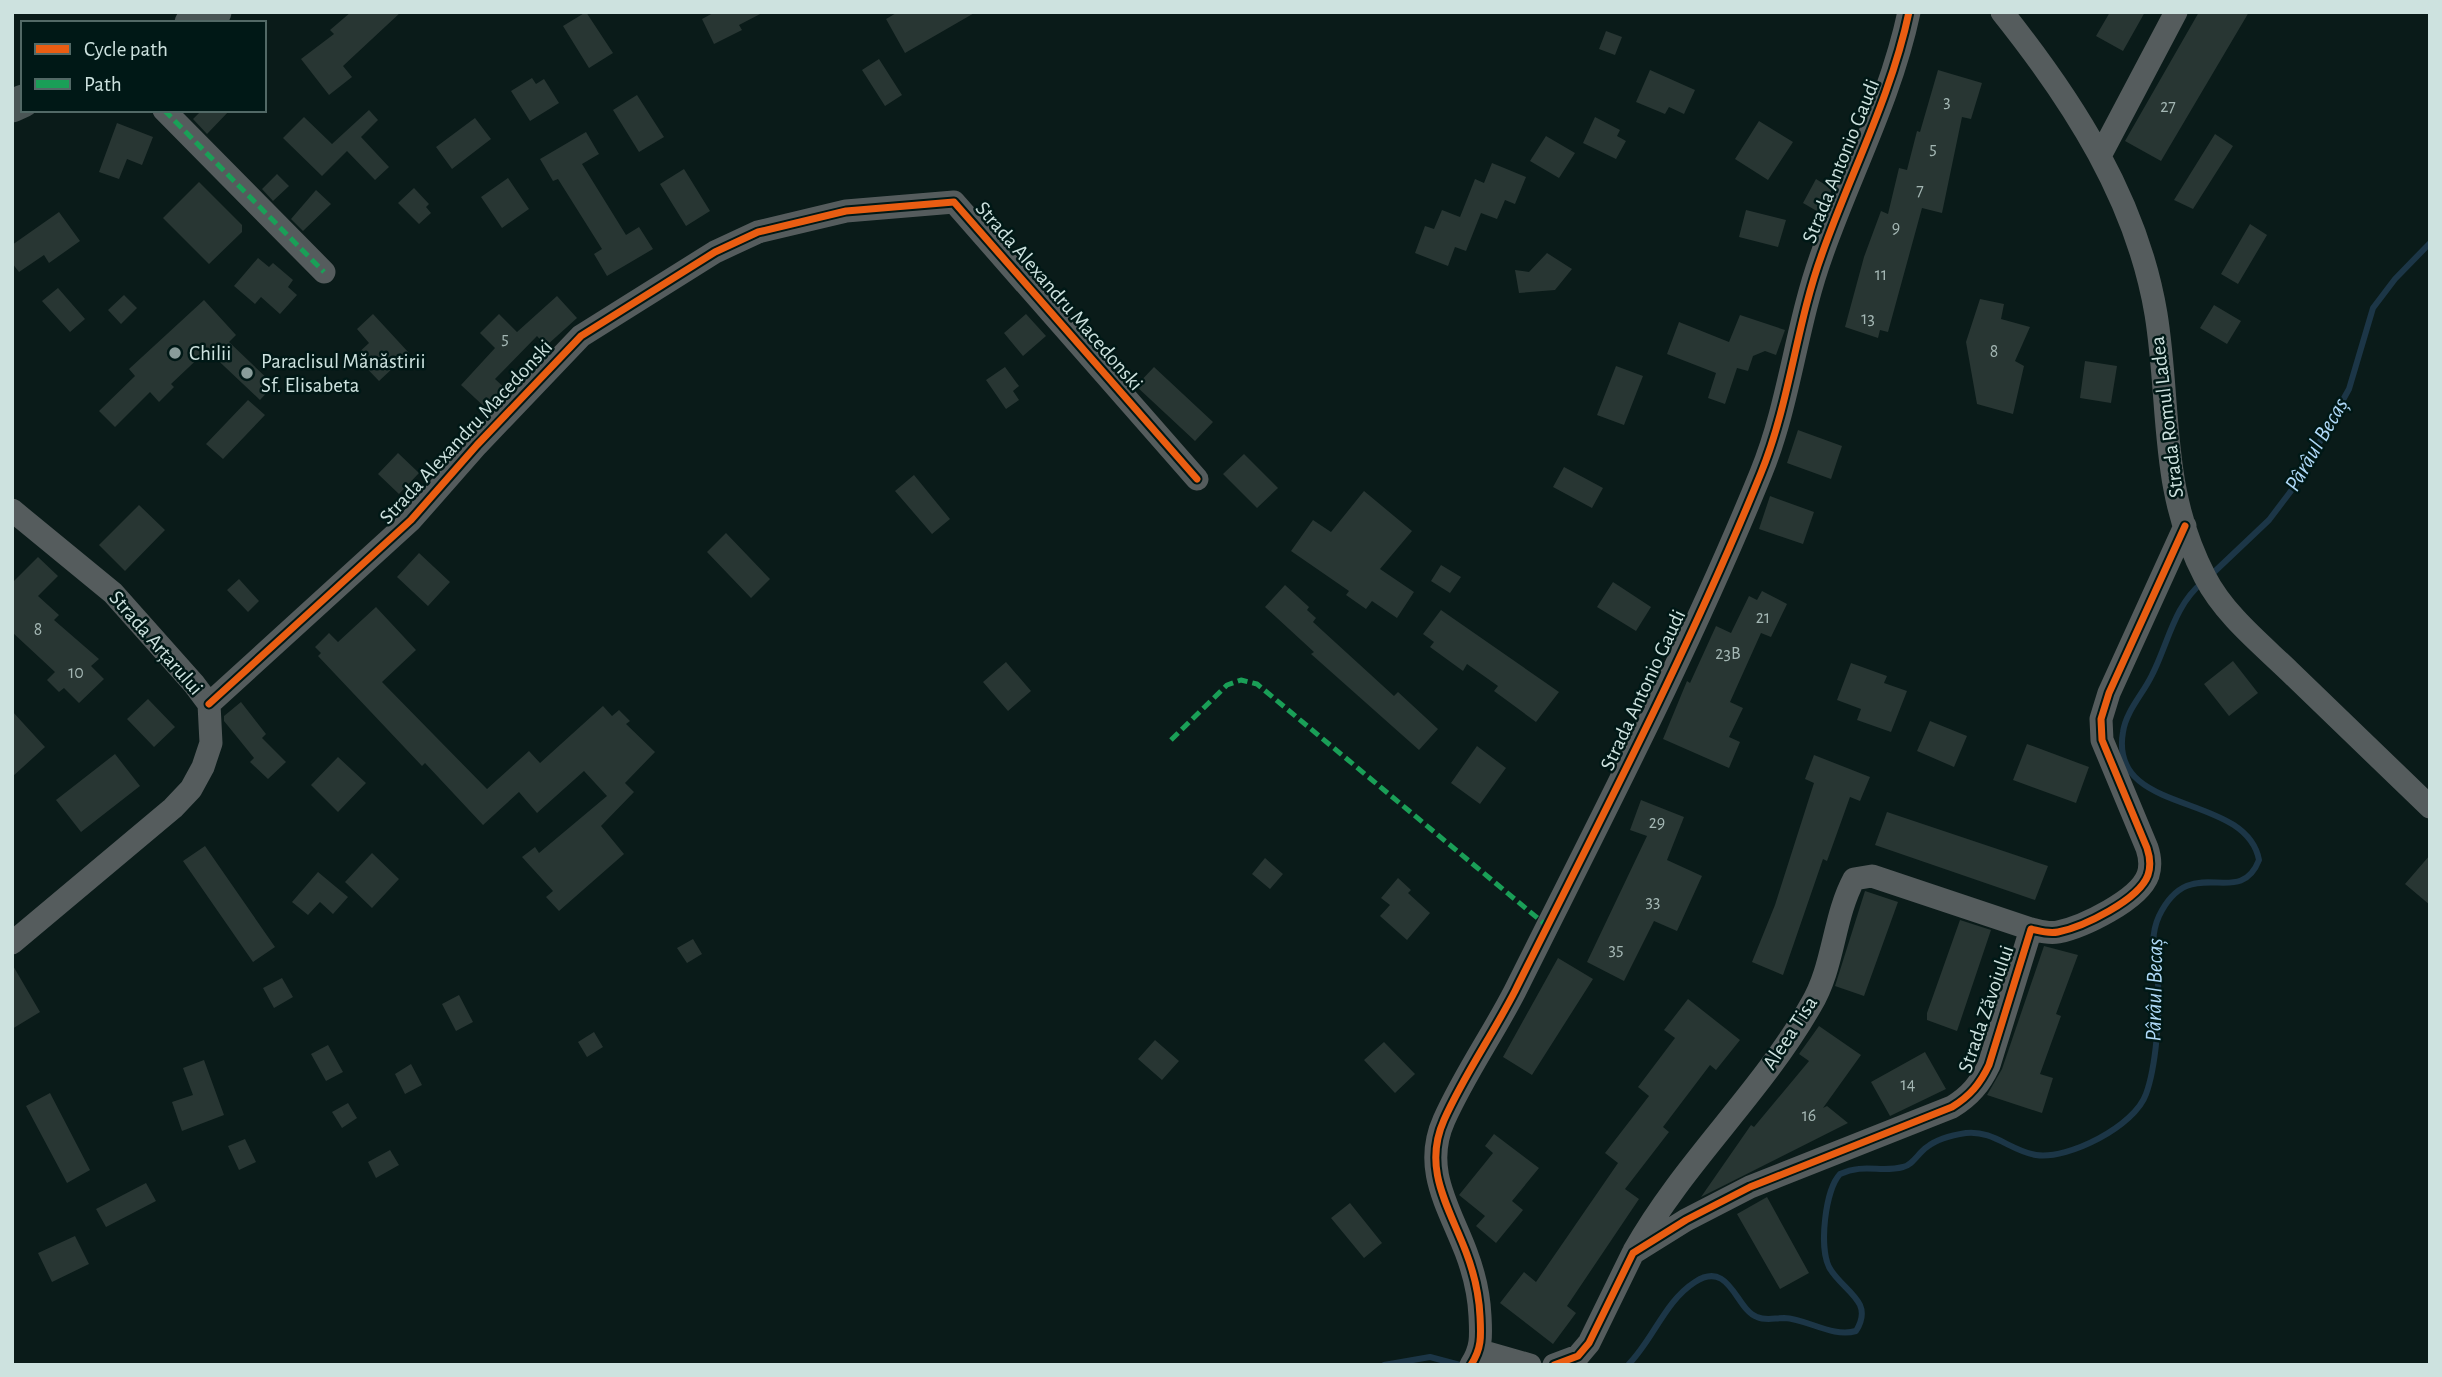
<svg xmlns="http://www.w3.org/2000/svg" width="2442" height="1377" font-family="'Alegreya Sans',sans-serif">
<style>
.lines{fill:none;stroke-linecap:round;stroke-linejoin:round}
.stream{stroke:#1c3647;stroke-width:6}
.building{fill:#283633}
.street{stroke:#555c5d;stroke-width:23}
.secondary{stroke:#4a5555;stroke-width:33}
.quiet{stroke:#1a9f57;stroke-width:5;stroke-dasharray:10 5;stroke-linecap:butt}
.cycleway-casing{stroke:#001816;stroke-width:11}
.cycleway{stroke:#e95d12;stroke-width:7}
.poi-dot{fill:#899c9a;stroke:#001816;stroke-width:2.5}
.labels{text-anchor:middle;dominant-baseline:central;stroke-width:5;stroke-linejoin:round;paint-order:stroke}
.number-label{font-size:18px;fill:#a4b7b4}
.street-label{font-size:21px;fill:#cde2df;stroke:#001816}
.poi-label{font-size:21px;fill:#cde2df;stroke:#001816;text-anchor:start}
.water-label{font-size:23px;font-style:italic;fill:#afd9f8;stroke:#001816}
</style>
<rect width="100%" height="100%" fill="#0a1b19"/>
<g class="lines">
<path class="stream" d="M 2211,575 L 2269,520 L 2297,483 L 2349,389 L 2373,308 L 2395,279 L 2430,243
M 1384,1365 L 1430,1357 L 1460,1365
M 1628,1365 C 1653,1340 1665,1301 1695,1282 C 1730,1259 1736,1310 1757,1317 C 1766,1321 1774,1318 1784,1318 C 1808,1319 1832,1338 1856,1331 C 1861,1323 1864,1314 1860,1305 C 1853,1291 1837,1282 1829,1267 C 1819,1247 1825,1190 1840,1174 C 1864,1163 1881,1173 1903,1167 C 1913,1165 1918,1153 1927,1147 C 1937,1139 1953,1135 1966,1133 C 1993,1130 2011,1151 2036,1155 C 2068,1160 2135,1126 2146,1094 C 2156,1067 2160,1013 2158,984 C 2156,960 2148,940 2159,916 C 2191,850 2239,911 2259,860 C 2246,791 2108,817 2123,732 C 2126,711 2143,694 2152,675 C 2168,644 2174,605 2203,582"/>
</g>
<path class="building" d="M 351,12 L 401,12 L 343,66 L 352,77 L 329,95 L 301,59 L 334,34 L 330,30 Z
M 586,12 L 613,53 L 589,68 L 563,26 Z
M 715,12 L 764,12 L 739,25 L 742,30 L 714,44 L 702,19 Z
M 898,12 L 976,12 L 905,53 L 886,19 Z
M 2110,12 L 2145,12 L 2123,51 L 2096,36 Z
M 2199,12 L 2249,12 L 2161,161 L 2125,141 Z
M 1606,31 L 1622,37 L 1615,55 L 1599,49 Z
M 879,59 L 902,95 L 885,106 L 862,70 Z
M 1650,70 L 1695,90 L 1684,114 L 1669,107 L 1665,114 L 1636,102 Z
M 1938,70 L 1982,83 L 1971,119 L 1962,117 L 1942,213 L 1922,208 L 1888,332 L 1880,330 L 1878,338 L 1845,327 L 1864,257 L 1881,211 L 1888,214 L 1899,168 L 1907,170 L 1917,131 L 1920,132 Z
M 532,78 L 536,84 L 544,79 L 559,103 L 530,121 L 511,91 Z
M 637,95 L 664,137 L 639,152 L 613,110 Z
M 202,110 L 230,110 L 207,134 L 193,119 Z
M 369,110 L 378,120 L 361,137 L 389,167 L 375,180 L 347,151 L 322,176 L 283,138 L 304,117 L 332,144 Z
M 1595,117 L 1620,130 L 1617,136 L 1626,141 L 1616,159 L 1583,143 Z
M 475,118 L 491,139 L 452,169 L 436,147 Z
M 1759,121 L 1793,142 L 1768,180 L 1735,159 Z
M 117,123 L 153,137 L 142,165 L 127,159 L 119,179 L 99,172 Z
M 586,132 L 599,154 L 582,164 L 626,235 L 639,227 L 653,249 L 607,276 L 594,254 L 602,249 L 558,179 L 553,181 L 540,159 Z
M 2215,134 L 2233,146 L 2193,209 L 2174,200 Z
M 1546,136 L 1575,153 L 1559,178 L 1530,161 Z
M 1492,163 L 1526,177 L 1515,204 L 1505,200 L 1497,219 L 1481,213 L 1466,251 L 1455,247 L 1448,266 L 1415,253 L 1425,226 L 1434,229 L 1442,210 L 1460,217 L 1475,179 L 1484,183 Z
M 684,169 L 710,211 L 686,226 L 660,184 Z
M 277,174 L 289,186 L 273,201 L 262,189 Z
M 508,178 L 529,209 L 502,228 L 481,197 Z
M 1816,179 L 1832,189 L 1822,214 L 1803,203 Z
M 199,182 L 242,225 L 242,232 L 209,264 L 163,218 Z
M 414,188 L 429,204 L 426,207 L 431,213 L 419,224 L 398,203 Z
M 316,190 L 331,204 L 303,231 L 291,219 Z
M 1746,210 L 1786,220 L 1778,247 L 1739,237 Z
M 59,212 L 80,241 L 49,263 L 44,255 L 19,272 L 12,263 L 12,245 Z
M 2250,224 L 2267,235 L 2238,284 L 2221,274 Z
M 1547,253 L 1572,269 L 1555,290 L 1519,293 L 1515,270 L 1529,272 Z
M 258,258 L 269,267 L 273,263 L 293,280 L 288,287 L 297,295 L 280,314 L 261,297 L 255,304 L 234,286 Z
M 58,288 L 85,319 L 70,332 L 42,301 Z
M 124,295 L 137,308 L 121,324 L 108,310 Z
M 557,296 L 577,318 L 546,346 L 537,336 L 495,379 L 508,391 L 489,411 L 461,385 L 495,348 L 480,333 L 499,314 L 517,332 Z
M 1980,299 L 2004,304 L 2001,319 L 2030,327 L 2015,361 L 2024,366 L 2013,414 L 1977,404 L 1966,342 Z
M 204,300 L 236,335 L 229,342 L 274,385 L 260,400 L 207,350 L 171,384 L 174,387 L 159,402 L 150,392 L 115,427 L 99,411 L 135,376 L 129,369 Z
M 2214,305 L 2241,321 L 2227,344 L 2200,328 Z
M 373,314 L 409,353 L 379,381 L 355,356 L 369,343 L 357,329 Z
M 1026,314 L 1046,336 L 1023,356 L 1004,333 Z
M 1740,315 L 1785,330 L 1776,355 L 1765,351 L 1753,356 L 1748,371 L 1737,368 L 1725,404 L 1708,398 L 1716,373 L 1667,354 L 1679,322 L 1729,342 Z
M 2085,361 L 2117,366 L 2111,403 L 2080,398 Z
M 1616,366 L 1643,376 L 1624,425 L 1597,415 Z
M 1005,367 L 1019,386 L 1013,391 L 1019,400 L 1006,409 L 986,380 Z
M 1154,367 L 1213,422 L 1195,441 L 1136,386 Z
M 248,400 L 265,415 L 223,459 L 206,444 Z
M 1798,430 L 1842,446 L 1831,479 L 1787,463 Z
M 398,453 L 419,473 L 399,494 L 378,474 Z
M 1244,454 L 1278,488 L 1257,508 L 1223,474 Z
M 1564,467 L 1603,488 L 1592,508 L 1553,487 Z
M 914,475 L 950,519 L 932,534 L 895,491 Z
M 1364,491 L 1412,531 L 1380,569 L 1414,592 L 1397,618 L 1372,601 L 1366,609 L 1346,595 L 1349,591 L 1291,551 L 1313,520 L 1331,532 Z
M 1770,496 L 1814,512 L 1803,544 L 1759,529 Z
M 139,505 L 165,530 L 125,571 L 99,545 Z
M 726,533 L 770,579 L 751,598 L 707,552 Z
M 419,553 L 450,582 L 428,606 L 397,577 Z
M 38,557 L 58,576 L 38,596 L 59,615 L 54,620 L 99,659 L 91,666 L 104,679 L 79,703 L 64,688 L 59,692 L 47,680 L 55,672 L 12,632 L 12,583 Z
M 1441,565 L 1461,577 L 1450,593 L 1431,581 Z
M 239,579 L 259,601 L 248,612 L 227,590 Z
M 1613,582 L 1651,607 L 1636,631 L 1597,607 Z
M 1285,585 L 1309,607 L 1307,610 L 1316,618 L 1313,622 L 1394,696 L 1398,692 L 1438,729 L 1419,750 L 1311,654 L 1314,652 L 1265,607 Z
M 1762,591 L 1787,604 L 1771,637 L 1761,633 L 1730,702 L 1743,708 L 1729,737 L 1740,742 L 1729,768 L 1663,739 L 1687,681 L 1690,683 L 1716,626 L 1731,633 L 1749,596 L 1757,600 Z
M 376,607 L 416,650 L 382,682 L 487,789 L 529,751 L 540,763 L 603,706 L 612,716 L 619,710 L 630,721 L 626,724 L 655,752 L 625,783 L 634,792 L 601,826 L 624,854 L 559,911 L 546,897 L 553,891 L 522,857 L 535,847 L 539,853 L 607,796 L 584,771 L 537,813 L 519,792 L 483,825 L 425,763 L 422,766 L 318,656 L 321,653 L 315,647 L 329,633 L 338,642 Z
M 1441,610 L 1559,692 L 1536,722 L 1494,691 L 1498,686 L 1467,664 L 1463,671 L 1430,647 L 1434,642 L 1423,634 Z
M 2233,661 L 2258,693 L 2229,716 L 2204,684 Z
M 1006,662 L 1031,691 L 1008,711 L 983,682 Z
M 1851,663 L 1887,676 L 1884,683 L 1907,691 L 1891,732 L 1857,720 L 1861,709 L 1837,700 Z
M 148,699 L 175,727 L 154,747 L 127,719 Z
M 241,702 L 266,734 L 262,738 L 286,762 L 268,779 L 250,762 L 254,758 L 224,721 L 224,716 Z
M 12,711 L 45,747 L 12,777 Z
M 1930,721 L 1967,736 L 1954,767 L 1917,751 Z
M 2027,744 L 2089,767 L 2076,803 L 2013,780 Z
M 1477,746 L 1506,768 L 1480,804 L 1451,783 Z
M 115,754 L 140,786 L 81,832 L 56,800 Z
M 1814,755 L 1870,777 L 1860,801 L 1850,797 L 1827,861 L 1823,859 L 1783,975 L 1752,962 L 1775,905 L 1814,783 L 1805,779 Z
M 338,757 L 366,783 L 338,812 L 311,785 Z
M 1641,800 L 1684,817 L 1667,860 L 1702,876 L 1677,931 L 1654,921 L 1624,981 L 1587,962 L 1647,836 L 1630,830 Z
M 1887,812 L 2048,866 L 2035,900 L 1875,845 Z
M 205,846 L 275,947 L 253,962 L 183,861 Z
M 372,853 L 399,879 L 372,908 L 345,882 Z
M 2430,855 L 2430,905 L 2405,884 Z
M 1265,858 L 1283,874 L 1270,889 L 1252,874 Z
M 318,872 L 348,897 L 333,914 L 320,902 L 308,915 L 292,902 Z
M 1398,878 L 1411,890 L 1408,893 L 1430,913 L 1407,940 L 1380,916 L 1390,905 L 1381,898 Z
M 1865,891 L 1898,902 L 1864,996 L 1835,986 Z
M 1960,920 L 1991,930 L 1957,1031 L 1927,1020 L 1927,1013 Z
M 693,939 L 702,954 L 687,963 L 677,948 Z
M 2044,946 L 2078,955 L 2056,1014 L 2061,1016 L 2040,1074 L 2053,1078 L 2042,1113 L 1987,1095 L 2002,1069 Z
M 1558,958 L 1593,979 L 1532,1075 L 1503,1057 Z
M 12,964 L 40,1012 L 12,1029 Z
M 282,978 L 293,997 L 274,1008 L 263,988 Z
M 459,995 L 473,1022 L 456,1031 L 442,1004 Z
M 1688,999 L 1740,1040 L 1716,1070 L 1710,1065 L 1663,1127 L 1669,1132 L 1625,1189 L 1639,1199 L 1567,1306 L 1576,1313 L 1553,1344 L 1500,1303 L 1524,1272 L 1536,1282 L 1618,1163 L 1605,1153 L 1649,1096 L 1638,1087 L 1675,1038 L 1664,1030 Z
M 1819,1026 L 1861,1055 L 1823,1108 L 1827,1106 L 1848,1123 L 1701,1197 L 1751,1125 L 1754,1127 L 1809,1061 L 1799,1054 Z
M 594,1032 L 603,1047 L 587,1057 L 578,1042 Z
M 1155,1040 L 1179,1061 L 1162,1080 L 1138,1059 Z
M 1384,1042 L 1415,1074 L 1395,1093 L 1364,1060 Z
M 328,1045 L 343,1072 L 326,1081 L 311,1054 Z
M 1925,1052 L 1946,1089 L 1890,1116 L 1871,1082 Z
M 204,1060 L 224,1115 L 182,1131 L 172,1102 L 193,1095 L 183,1068 Z
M 411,1064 L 422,1085 L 405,1094 L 395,1074 Z
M 50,1093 L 90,1170 L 67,1183 L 26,1106 Z
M 348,1103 L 357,1118 L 342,1128 L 332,1112 Z
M 1494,1134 L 1539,1168 L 1512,1201 L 1523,1210 L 1496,1243 L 1476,1226 L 1485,1216 L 1459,1195 L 1493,1153 L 1485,1146 Z
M 245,1139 L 256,1162 L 239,1170 L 228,1146 Z
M 390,1150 L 399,1165 L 376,1178 L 368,1162 Z
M 146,1183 L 156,1201 L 106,1227 L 96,1209 Z
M 1767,1197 L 1809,1273 L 1780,1289 L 1737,1214 Z
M 1350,1203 L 1382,1243 L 1364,1258 L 1331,1218 Z
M 75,1236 L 89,1264 L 52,1282 L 38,1253 Z"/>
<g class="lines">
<path class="street" d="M 2002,12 C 2073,101 2137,200 2156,314 C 2171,407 2159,489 2205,577 C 2224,614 2260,643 2289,671 C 2336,716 2383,762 2430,807
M 164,110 L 324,272
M 2100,156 L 2176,12
M 12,510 L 113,593 L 194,684 L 209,704 L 211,743 L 203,767 L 191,789 L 173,808 L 12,943
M 209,704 L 411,520 L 477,445 L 581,336 L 715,252 L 758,232 L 846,211 L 954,202 L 1197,479
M 1634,1251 C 1684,1162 1761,1093 1811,1005 C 1834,967 1833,918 1854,879 L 1872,876 L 2031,929
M 1481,1351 L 1530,1365
M 1471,1365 C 1482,1348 1481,1336 1480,1316 C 1479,1294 1474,1273 1466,1252 C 1449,1207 1422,1169 1444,1120 C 1464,1075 1493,1034 1515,991 C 1600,820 1689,650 1761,473 C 1790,402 1796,325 1822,254 C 1851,172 1891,97 1909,12
M 1554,1365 L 1578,1356 L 1589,1343 L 1633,1253 L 1686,1220 L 1750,1187 L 1952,1107 C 1970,1096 1980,1084 1989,1065 L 2031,929 C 2040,931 2048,934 2058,932 C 2083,927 2139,900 2148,875 C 2151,866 2150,857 2147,848 L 2102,740 L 2101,719 L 2109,693 L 2185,526"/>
<path class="secondary" d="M 191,23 L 215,12
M 12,106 L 23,101"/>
<path class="quiet" d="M 164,110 L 324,272
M 1171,740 L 1227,685 L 1241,680 L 1257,684 L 1547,926"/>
<g class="cycleway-casing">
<path id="cycleway" d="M 209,704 L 411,520 L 477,445 L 581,336 L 715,252 L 758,232 L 846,211 L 954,202 L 1197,479
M 1471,1365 C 1482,1348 1481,1336 1480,1316 C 1479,1294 1474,1273 1466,1252 C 1449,1207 1422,1169 1444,1120 C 1464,1075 1493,1034 1515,991 C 1600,820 1689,650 1761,473 C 1790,402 1796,325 1822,254 C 1851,172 1891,97 1909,12
M 1554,1365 L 1578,1356 L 1589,1343 L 1633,1253 L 1686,1220 L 1750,1187 L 1952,1107 C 1970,1096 1980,1084 1989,1065 L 2031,929 C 2040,931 2048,934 2058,932 C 2083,927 2139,900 2148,875 C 2151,866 2150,857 2147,848 L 2102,740 L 2101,719 L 2109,693 L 2185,526"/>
</g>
<use href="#cycleway" class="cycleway"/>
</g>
<g class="poi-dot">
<circle cx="175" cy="353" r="7"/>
<circle cx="247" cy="373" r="7"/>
</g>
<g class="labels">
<g class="number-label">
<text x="1947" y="102">3</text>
<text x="2168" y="107">27</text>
<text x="1933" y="149">5</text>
<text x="1920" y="191">7</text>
<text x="1896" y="228">9</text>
<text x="1881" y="275">11</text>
<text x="1868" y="319">13</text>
<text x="505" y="339">5</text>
<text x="1994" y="352">8</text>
<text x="1763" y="618">21</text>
<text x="38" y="630">8</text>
<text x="1728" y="654">23B</text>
<text x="76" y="673">10</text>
<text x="1657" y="823">29</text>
<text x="1653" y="902">33</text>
<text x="1616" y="950">35</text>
<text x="1908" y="1085">14</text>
<text x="1809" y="1116">16</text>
</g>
<g class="street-label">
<text transform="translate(1841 161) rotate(-68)">Strada Antonio Gaudi</text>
<text transform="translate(1059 296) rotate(49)">Strada Alexandru Macedonski</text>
<text transform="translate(2167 417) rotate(-97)">Strada Romul Ladea</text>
<text transform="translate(466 432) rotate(-47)">Strada Alexandru Macedonski</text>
<text transform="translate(156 643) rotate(49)">Strada Arțarului</text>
<text transform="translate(1643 690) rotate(-65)">Strada Antonio Gaudi</text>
<text transform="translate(1986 1009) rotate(-71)">Strada Zăvoiului</text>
<text transform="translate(1790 1033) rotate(-57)">Aleea Tisa</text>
</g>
<g class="poi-label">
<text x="189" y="353">Chilii</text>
<text x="261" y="361">Paraclisul Mănăstirii<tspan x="261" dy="24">Sf. Elisabeta</tspan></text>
</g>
<g class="water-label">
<text transform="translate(2317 445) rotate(-60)">Pârâul Becaș</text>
<text transform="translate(2155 990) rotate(-89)">Pârâul Becaș</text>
</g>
</g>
<rect width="2442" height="1377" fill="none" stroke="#cde2df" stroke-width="28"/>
<rect x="21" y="21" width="245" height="91" fill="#001816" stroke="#526966" stroke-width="2"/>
<rect x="35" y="44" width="35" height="10" fill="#e95d12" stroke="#526966" stroke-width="2"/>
<text x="84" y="56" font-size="21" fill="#cde2df">Cycle path</text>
<rect x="35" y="79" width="35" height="10" fill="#1a9f57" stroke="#526966" stroke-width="2"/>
<text x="84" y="91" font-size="21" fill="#cde2df">Path</text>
</svg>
